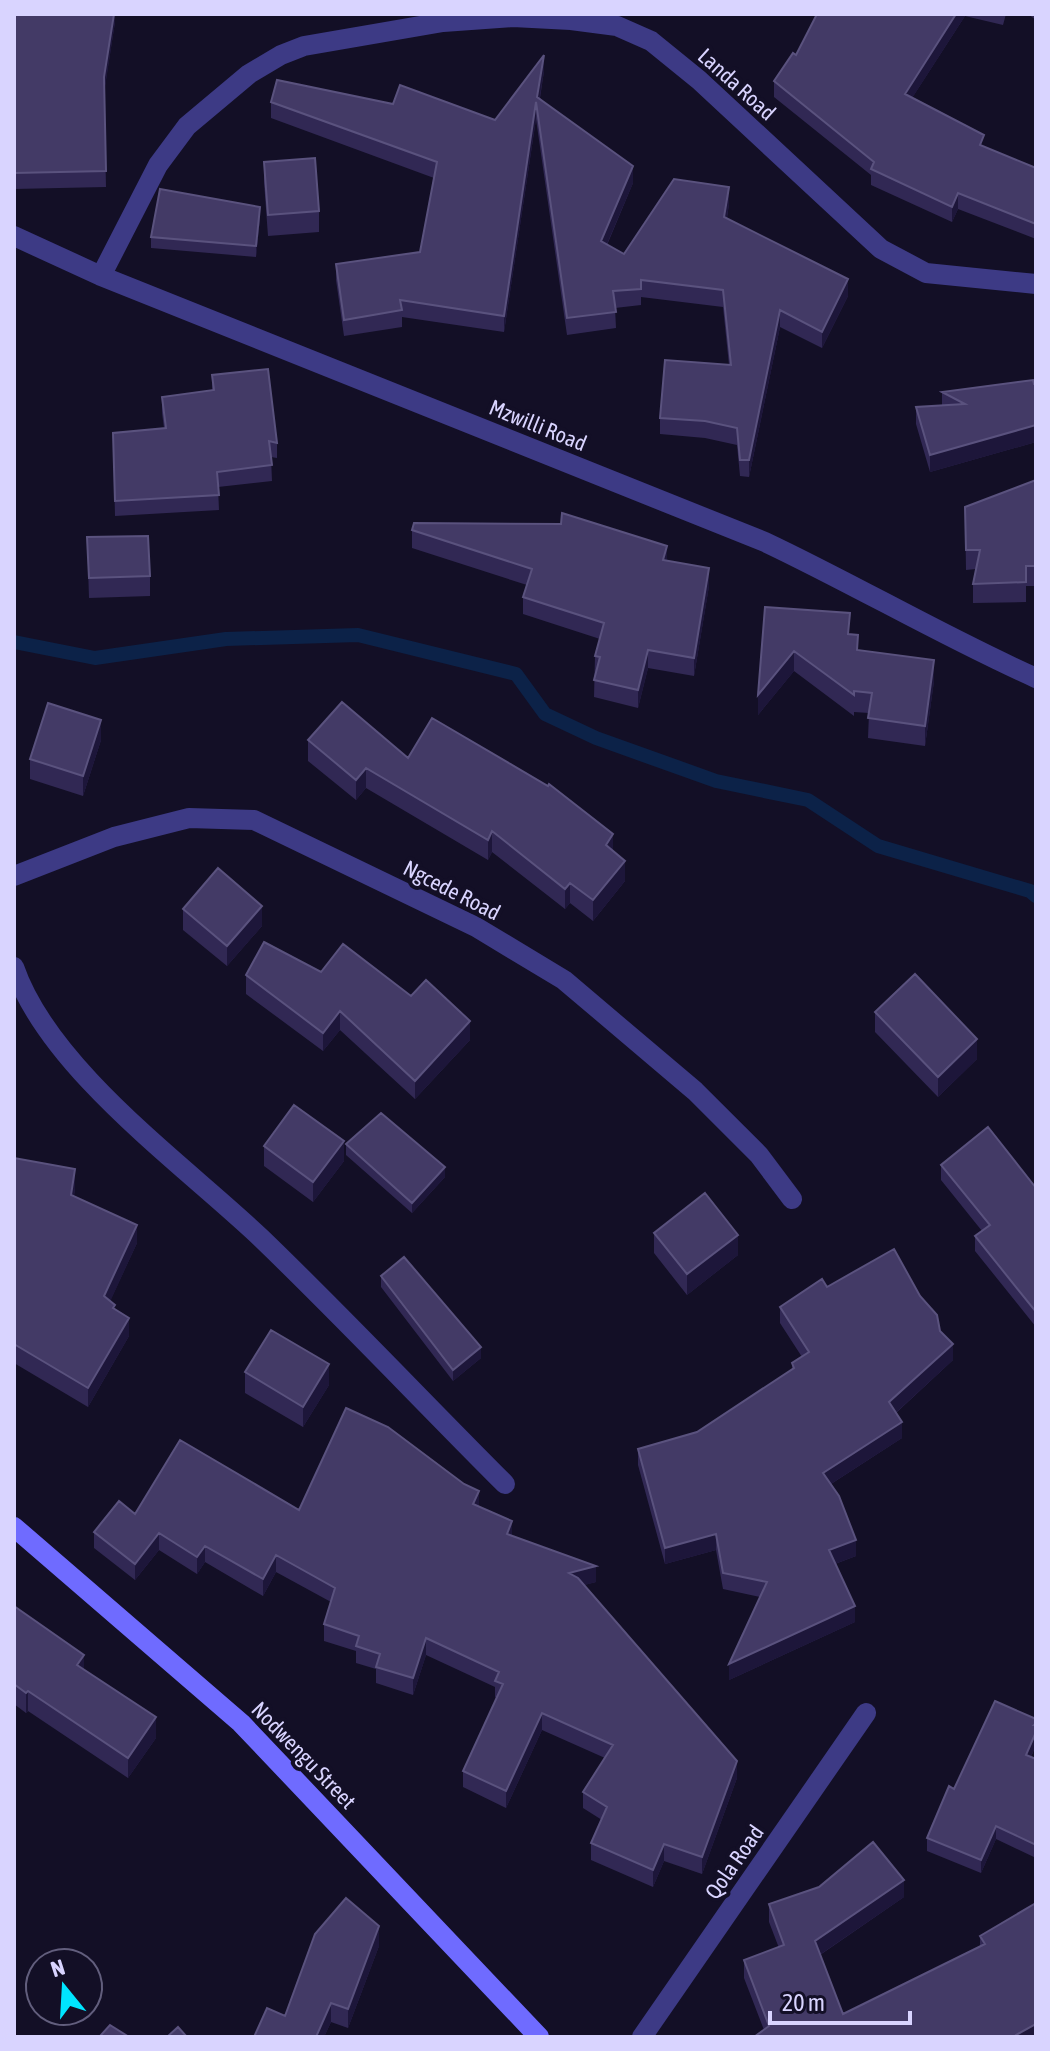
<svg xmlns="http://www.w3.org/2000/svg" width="1050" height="2051" font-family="'Asap Condensed',sans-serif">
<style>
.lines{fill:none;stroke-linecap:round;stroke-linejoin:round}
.stream{stroke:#0c2248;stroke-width:14}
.street{stroke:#3d3a85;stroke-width:20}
.secondary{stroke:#6f6bff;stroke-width:20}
.wall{fill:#312854}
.shaded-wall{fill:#1d163a}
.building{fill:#433a66;stroke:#5a527e;stroke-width:2}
.labels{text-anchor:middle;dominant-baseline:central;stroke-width:8;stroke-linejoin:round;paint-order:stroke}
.street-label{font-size:22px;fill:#d9d4ff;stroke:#130f26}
</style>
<rect width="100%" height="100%" fill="#130f26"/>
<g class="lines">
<path class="stream" d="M 14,642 L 95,658 L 226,639 L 358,635 L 516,674 L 545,714 L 596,738 L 716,781 L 808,800 L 878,846 L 1030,891 L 1036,896"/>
<path class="street" d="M 14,236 L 101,276 L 765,542 C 856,585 944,637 1036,678
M 101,276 L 158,165 L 187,126 L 249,74 L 281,55 L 304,46 L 443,22 L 513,17 L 571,20 L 617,26 L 651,41 L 699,80 L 881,249 L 926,273 L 1036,284
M 14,876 L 114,837 L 189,818 L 254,820 L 476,927 L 564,980 L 695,1091 L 759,1155 L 792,1199
M 14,967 C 49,1069 183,1164 261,1238 C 344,1318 423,1402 505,1484
M 642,2037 L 866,1713"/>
<path class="secondary" d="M 14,1527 L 241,1723 L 539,2037"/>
</g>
<path class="wall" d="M 14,14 L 115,14 L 115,22 L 104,92 L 106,187 L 14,189 Z
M 817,14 L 1006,14 L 1003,25 L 965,16 L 912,98 L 984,147 L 1036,168 L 1036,239 L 958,209 L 952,222 L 871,185 L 871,175 L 774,97 L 774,81 L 796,55 Z
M 1028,14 L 1036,14 L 1036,20 Z
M 544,71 L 540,98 L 633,183 L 607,245 L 624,254 L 729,204 L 727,218 L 848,296 L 822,348 L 780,327 L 749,477 L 740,476 L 737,445 L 705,438 L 660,434 L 660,418 L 729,365 L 723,307 L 641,297 L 641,305 L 615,308 L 616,328 L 567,335 L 536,119 L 504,332 L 402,317 L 402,327 L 344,336 L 336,280 L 336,264 L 420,252 L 434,178 L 271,118 L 271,102 L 393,104 L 495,120 Z
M 264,162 L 319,211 L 319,232 L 268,236 L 264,182 Z
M 260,218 L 256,257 L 151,248 L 151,237 Z
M 212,375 L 277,443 L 277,458 L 271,457 L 272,481 L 218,487 L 219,510 L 115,516 L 113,433 L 164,428 L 162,413 L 162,397 L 212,390 Z
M 1036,384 L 1036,442 L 930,472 L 916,424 L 916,407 L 942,405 L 942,392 Z
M 1036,480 L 1036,586 L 1026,586 L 1026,602 L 973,603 L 973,584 L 976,569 L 966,570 L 965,507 Z
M 412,530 L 667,560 L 709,586 L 694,676 L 648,668 L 638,708 L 594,697 L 595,656 L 600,639 L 523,614 L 523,597 L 527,585 L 412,548 Z
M 87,537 L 150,576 L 150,596 L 89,598 Z
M 765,607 L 850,634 L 858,650 L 934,681 L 925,746 L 868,738 L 869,713 L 854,712 L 854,716 L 794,671 L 758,715 Z
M 101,740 L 83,796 L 30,779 L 30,759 Z
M 308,740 L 408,758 L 613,851 L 625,881 L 593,921 L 570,903 L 565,909 L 492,852 L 488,860 L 366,788 L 356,800 L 308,761 Z
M 183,909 L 262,926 L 227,966 L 183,930 Z
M 321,972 L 470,1040 L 415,1099 L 340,1030 L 323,1051 L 246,994 L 246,975 Z
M 875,1012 L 977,1059 L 938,1097 L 875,1032 Z
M 346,1144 L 445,1177 L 412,1213 L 346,1155 Z
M 264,1146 L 344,1161 L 313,1202 L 264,1166 Z
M 14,1158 L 75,1188 L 74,1196 L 137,1243 L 110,1301 L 129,1336 L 88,1407 L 14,1363 Z
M 941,1165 L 1036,1188 L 1036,1327 L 975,1251 L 975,1236 L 982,1231 L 941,1180 Z
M 654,1233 L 738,1255 L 687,1295 L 654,1253 Z
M 381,1276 L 481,1358 L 453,1381 L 381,1287 Z
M 827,1287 L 940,1331 L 953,1360 L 896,1413 L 902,1438 L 831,1484 L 856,1556 L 835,1564 L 855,1622 L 729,1680 L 760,1597 L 723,1589 L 716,1550 L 665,1564 L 638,1465 L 638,1449 L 697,1432 L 792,1369 L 792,1363 L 802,1357 L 780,1323 L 780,1307 Z
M 245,1372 L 329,1385 L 303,1427 L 245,1393 Z
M 479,1506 L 512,1536 L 596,1582 L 584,1585 L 737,1778 L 702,1874 L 664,1861 L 653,1887 L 591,1860 L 591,1843 L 602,1820 L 583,1808 L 583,1792 L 605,1758 L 542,1730 L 506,1808 L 463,1787 L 463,1771 L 497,1698 L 495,1697 L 495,1687 L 426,1655 L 413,1695 L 376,1683 L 376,1669 L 356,1663 L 356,1651 L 324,1641 L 324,1624 L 331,1602 L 276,1572 L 263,1596 L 205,1562 L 197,1574 L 159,1550 L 135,1580 L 94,1548 L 94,1532 L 135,1514 Z
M 14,1606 L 84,1670 L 156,1738 L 128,1778 L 28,1711 L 26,1713 L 14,1704 Z
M 1036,1719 L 1036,1745 L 1031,1757 L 1036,1759 L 1036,1858 L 996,1839 L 981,1873 L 927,1851 L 927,1838 L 954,1789 Z
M 904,1897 L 820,1955 L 843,2014 L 980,1946 L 980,1936 L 1036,2037 L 764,2030 L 744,1978 L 744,1960 L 779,1948 L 769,1922 L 769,1904 Z
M 379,1946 L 348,2028 L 331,2022 L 324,2037 L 254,2037 L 285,2016 Z"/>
<path class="shaded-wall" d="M 114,14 L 115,14 L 115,22 L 104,94 L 104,77 Z
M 956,14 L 965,14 L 965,16 L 905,109 L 905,94 Z
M 544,55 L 544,71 L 537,113 L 537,97 Z
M 536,102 L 536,119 L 504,332 L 504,316 Z
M 633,166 L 633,183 L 601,258 L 601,241 Z
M 729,187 L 729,204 L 724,234 L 724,217 Z
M 958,193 L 958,209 L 952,222 L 952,207 Z
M 260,207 L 260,218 L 256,257 L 256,246 Z
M 848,279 L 848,296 L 822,348 L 822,332 Z
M 780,310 L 780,327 L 749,477 L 749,460 Z
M 1036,425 L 1036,442 L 930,472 L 930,455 Z
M 667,546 L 667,564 L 663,560 Z
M 709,568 L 709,586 L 694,676 L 694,658 Z
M 648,650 L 648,668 L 638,708 L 638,690 Z
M 794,651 L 794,671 L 758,715 L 758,695 Z
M 934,660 L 934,681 L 925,746 L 925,726 Z
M 101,720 L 101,740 L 83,796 L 83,776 Z
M 366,768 L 366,788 L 356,800 L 356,780 Z
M 492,831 L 492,852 L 488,860 L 488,840 Z
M 613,834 L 613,855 L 606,845 Z
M 625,861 L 625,881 L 593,921 L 593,900 Z
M 570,883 L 570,903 L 565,909 L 565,889 Z
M 262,906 L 262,926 L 227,966 L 227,946 Z
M 340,1011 L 340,1030 L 323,1051 L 323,1033 Z
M 470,1021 L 470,1040 L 415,1099 L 415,1081 Z
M 977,1039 L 977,1059 L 938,1097 L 938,1077 Z
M 344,1141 L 344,1161 L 313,1202 L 313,1182 Z
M 445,1167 L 445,1177 L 412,1213 L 412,1203 Z
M 75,1169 L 75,1188 L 71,1213 L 71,1195 Z
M 137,1225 L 137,1243 L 104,1315 L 104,1296 Z
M 738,1235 L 738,1255 L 687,1295 L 687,1274 Z
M 129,1318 L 129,1336 L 88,1407 L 88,1388 Z
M 953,1344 L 953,1360 L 889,1419 L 889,1402 Z
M 481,1347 L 481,1358 L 453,1381 L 453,1370 Z
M 329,1364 L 329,1385 L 303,1427 L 303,1407 Z
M 902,1422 L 902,1438 L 823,1489 L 823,1473 Z
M 479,1491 L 479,1508 L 473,1504 Z
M 512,1521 L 512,1537 L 507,1534 Z
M 159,1533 L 159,1550 L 135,1580 L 135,1564 Z
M 716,1534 L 716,1550 L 665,1564 L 665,1548 Z
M 856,1540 L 856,1556 L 829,1566 L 829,1550 Z
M 205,1546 L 205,1562 L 197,1574 L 197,1557 Z
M 276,1555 L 276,1572 L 263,1596 L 263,1579 Z
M 596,1566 L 596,1582 L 569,1589 L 569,1573 Z
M 855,1606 L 855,1622 L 729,1680 L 729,1664 Z
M 426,1638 L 426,1655 L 413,1695 L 413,1678 Z
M 84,1655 L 84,1676 L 77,1665 Z
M 28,1691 L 28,1711 L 26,1713 L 26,1693 Z
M 542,1713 L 542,1730 L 506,1808 L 506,1791 Z
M 156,1717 L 156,1738 L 128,1778 L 128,1758 Z
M 1036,1723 L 1036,1745 L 1026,1768 L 1026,1755 L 1034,1725 Z
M 737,1761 L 737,1778 L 702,1874 L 702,1857 Z
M 996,1826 L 996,1839 L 981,1873 L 981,1860 Z
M 664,1844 L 664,1861 L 653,1887 L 653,1870 Z
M 904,1880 L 904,1897 L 815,1958 L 815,1941 Z
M 379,1926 L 379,1946 L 348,2028 L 348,2009 Z
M 331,2003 L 331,2022 L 324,2037 L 316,2037 Z
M 1036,2024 L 1036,2037 L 1016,2037 L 1016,2035 Z"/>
<path class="building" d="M 14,14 L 114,14 L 104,77 L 106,171 L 14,173 Z
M 817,14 L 956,14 L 905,94 L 984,135 L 980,145 L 1036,168 L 1036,224 L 958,193 L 952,207 L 871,169 L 874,162 L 774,81 L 793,53 L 796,55 Z
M 544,55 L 537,97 L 633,166 L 601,241 L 624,254 L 674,179 L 729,187 L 724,217 L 848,279 L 822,332 L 780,310 L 749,460 L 740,460 L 737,428 L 705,421 L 660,418 L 665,360 L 731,365 L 723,290 L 641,280 L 641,289 L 613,291 L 616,312 L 567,318 L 536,102 L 504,316 L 400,300 L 402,310 L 344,320 L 336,264 L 420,252 L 437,162 L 271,102 L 277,80 L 393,104 L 400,85 L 495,120 Z
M 315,158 L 319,211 L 268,215 L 264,162 Z
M 160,189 L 260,207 L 256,246 L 151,237 Z
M 268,369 L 277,443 L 269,441 L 272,465 L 217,472 L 219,495 L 115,501 L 113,433 L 166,428 L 162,397 L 214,390 L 212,375 Z
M 1033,380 L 1034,384 L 1036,384 L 1036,425 L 930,455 L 916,407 L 965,404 L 942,392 Z
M 1036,480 L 1036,566 L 1026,566 L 1026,582 L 973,584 L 980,550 L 966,550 L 965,507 Z
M 562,513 L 667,546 L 663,560 L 709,568 L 694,658 L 648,650 L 638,690 L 594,680 L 600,657 L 595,656 L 604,623 L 523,597 L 532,569 L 412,530 L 414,523 L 561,524 Z
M 148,536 L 150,576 L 89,578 L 87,537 Z
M 765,607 L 850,613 L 848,634 L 858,635 L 857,650 L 934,660 L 925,726 L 868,718 L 872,693 L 854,691 L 854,695 L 794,651 L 758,695 Z
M 342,702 L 408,758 L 432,718 L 548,786 L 549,784 L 613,834 L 606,845 L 625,861 L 593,900 L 570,883 L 565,889 L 492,831 L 488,840 L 366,768 L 356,780 L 308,740 Z
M 48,703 L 101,720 L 83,776 L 30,759 Z
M 218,868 L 262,906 L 227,946 L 183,909 Z
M 264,942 L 321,972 L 343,944 L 411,996 L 426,980 L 470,1021 L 415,1081 L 340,1011 L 323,1033 L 246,975 Z
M 915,974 L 977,1039 L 938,1077 L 875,1012 Z
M 294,1105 L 344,1141 L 313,1182 L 264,1146 Z
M 381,1113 L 445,1167 L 412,1203 L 346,1144 Z
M 988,1127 L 1036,1188 L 1036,1312 L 975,1236 L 990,1225 L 941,1165 Z
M 14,1158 L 75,1169 L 71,1195 L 137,1225 L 104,1296 L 115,1305 L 113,1308 L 129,1318 L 88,1388 L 14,1344 Z
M 705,1193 L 738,1235 L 687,1274 L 654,1233 Z
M 894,1249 L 920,1296 L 937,1315 L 940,1331 L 953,1344 L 889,1402 L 902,1422 L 823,1473 L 839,1496 L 856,1540 L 829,1550 L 855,1606 L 729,1664 L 767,1582 L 723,1573 L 716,1534 L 665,1548 L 638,1449 L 697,1432 L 794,1368 L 792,1363 L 809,1352 L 780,1307 L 822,1279 L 827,1287 Z
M 404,1257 L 481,1347 L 453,1370 L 381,1276 Z
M 271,1330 L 329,1364 L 303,1407 L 245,1372 Z
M 346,1408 L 388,1427 L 464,1484 L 479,1491 L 473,1504 L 512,1521 L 507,1534 L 596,1566 L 569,1573 L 578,1578 L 737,1761 L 702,1857 L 664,1844 L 653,1870 L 591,1843 L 607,1807 L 583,1792 L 613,1745 L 542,1713 L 506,1791 L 463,1771 L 503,1684 L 495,1681 L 499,1672 L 426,1638 L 413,1678 L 376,1667 L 380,1654 L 356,1646 L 359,1636 L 324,1624 L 335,1588 L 276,1555 L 263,1579 L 205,1546 L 197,1557 L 159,1533 L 135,1564 L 94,1532 L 119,1501 L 135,1514 L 180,1440 L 299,1510 Z
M 14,1606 L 84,1655 L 77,1665 L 156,1717 L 128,1758 L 28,1691 L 26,1693 L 14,1684 Z
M 995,1701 L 1036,1719 L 1036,1723 L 1034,1725 L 1036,1725 L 1036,1732 L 1026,1755 L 1036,1759 L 1036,1845 L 996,1826 L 981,1860 L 927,1838 L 949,1786 L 954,1789 Z
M 873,1842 L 904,1880 L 815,1941 L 843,2014 L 985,1944 L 980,1936 L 1036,1903 L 1036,2024 L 1016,2035 L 1017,2037 L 754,2037 L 769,2026 L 744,1960 L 784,1945 L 769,1904 L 819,1887 Z
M 346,1898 L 379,1926 L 348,2009 L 331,2003 L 316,2037 L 254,2037 L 267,2008 L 285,2016 L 315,1934 Z
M 110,2025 L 129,2037 L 103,2037 L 101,2035 Z
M 178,2027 L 187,2037 L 167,2037 Z"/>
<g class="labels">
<g class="street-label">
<text transform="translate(737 84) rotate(42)">Landa Road</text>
<text transform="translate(538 425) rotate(22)">Mzwilli Road</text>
<text transform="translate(452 890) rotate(27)">Ngcede Road</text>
<text transform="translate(304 1755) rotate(46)">Nodwengu Street</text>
<text transform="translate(734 1862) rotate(-55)">Qola Road</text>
</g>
</g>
<rect width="1050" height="2051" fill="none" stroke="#d9d4ff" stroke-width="32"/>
<g transform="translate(64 1987) rotate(342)"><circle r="38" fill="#130f26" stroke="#625e7d" stroke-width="2"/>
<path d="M0-6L14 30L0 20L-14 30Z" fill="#00e5ff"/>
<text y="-12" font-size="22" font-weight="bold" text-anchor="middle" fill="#d9d4ff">N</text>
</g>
<path d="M770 2011v12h140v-12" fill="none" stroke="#d9d4ff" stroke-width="4"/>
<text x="782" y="2011" font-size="24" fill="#d9d4ff" stroke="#130f26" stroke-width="6" paint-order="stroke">20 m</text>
</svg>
